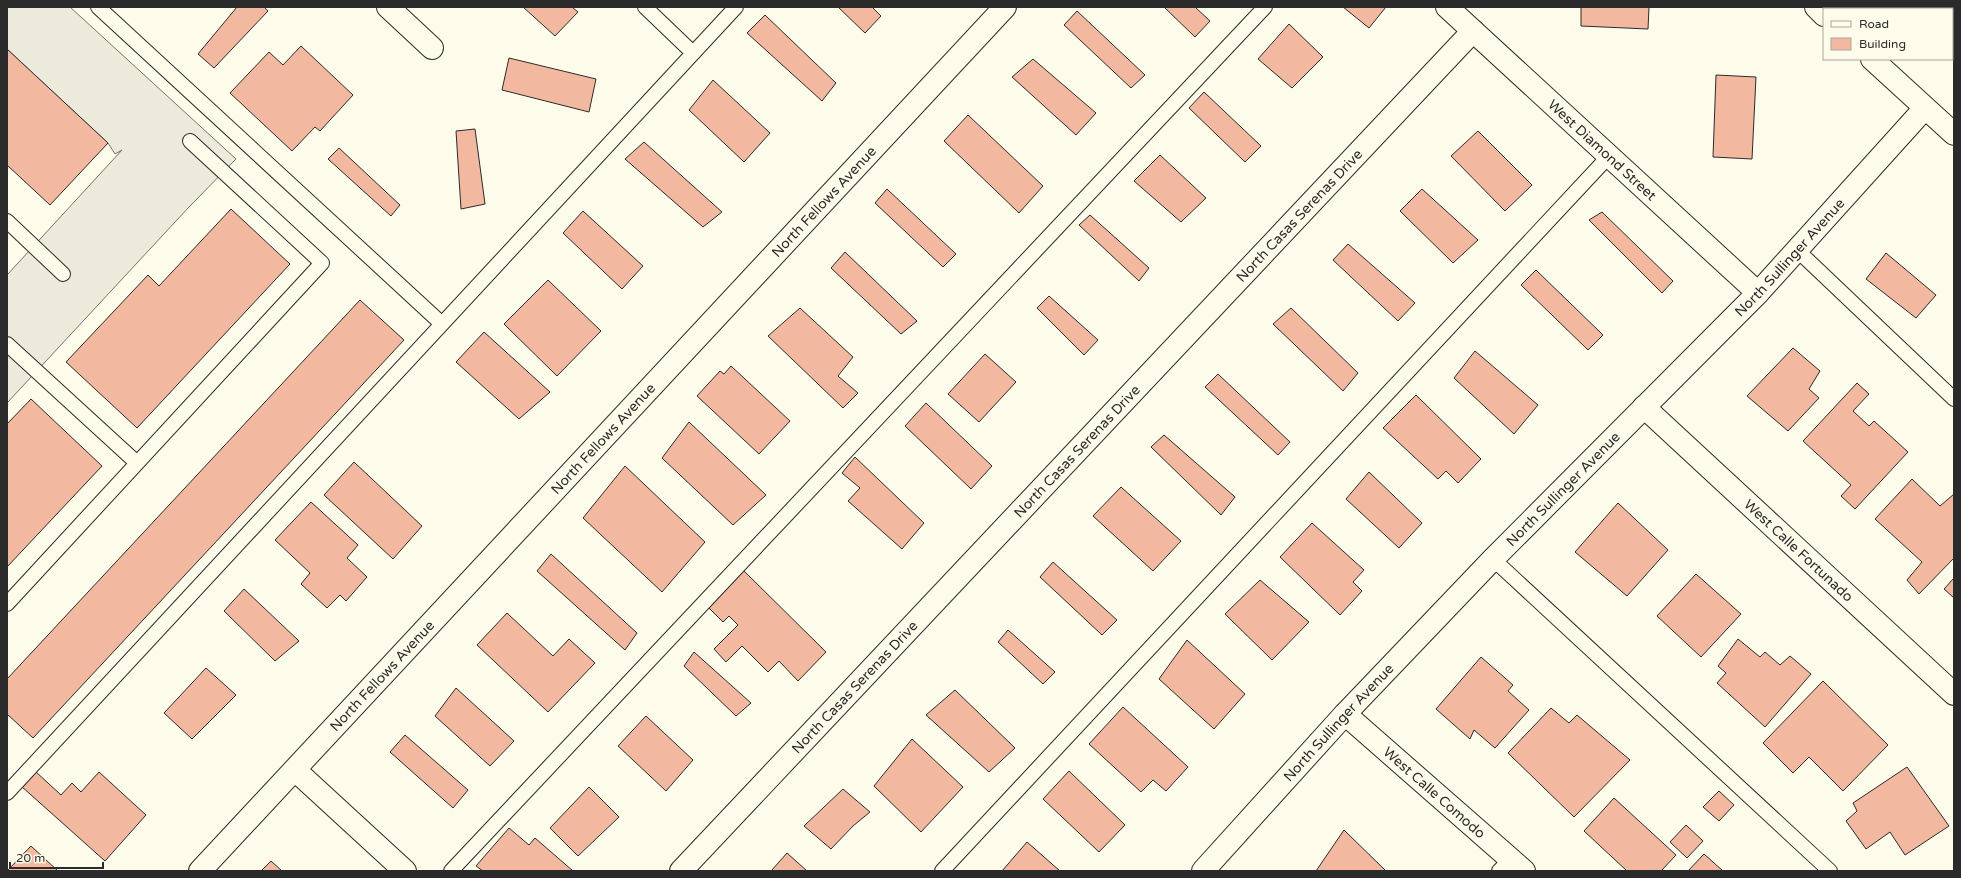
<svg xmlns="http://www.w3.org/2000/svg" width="1961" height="878" font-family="'Varela Round',sans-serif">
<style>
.parking{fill:#eceadb;stroke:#74746e}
.building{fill:#f2b8a0;stroke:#2b2b2b}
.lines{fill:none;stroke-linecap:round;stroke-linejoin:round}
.service-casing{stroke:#2b2b2b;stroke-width:16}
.minor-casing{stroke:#2b2b2b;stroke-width:24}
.service{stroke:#fdfbea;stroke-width:14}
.minor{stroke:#fdfbea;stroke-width:22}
.labels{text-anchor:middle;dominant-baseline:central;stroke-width:3;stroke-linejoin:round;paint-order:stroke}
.street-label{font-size:14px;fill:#2b2b2b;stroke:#fdfbea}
</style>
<rect width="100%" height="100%" fill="#fdfbea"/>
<path class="parking" d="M 7,7 L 70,7 L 236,159 L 189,207 L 7,403 L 7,275 L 122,150 L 115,154 L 108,143 L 7,49 Z"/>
<path class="building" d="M 237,7 L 264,7 L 268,11 L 214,68 L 198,54 Z
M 523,7 L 572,7 L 578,12 L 555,36 Z
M 838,7 L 872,7 L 881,16 L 865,33 Z
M 1164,7 L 1195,7 L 1210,21 L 1195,37 Z
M 1343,7 L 1386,7 L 1369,28 Z
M 1581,7 L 1649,7 L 1648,29 L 1581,26 Z
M 1862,7 L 1892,7 L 1894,9 L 1864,9 Z
M 1077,11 L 1145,75 L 1131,88 L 1064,25 Z
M 765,15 L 836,83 L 822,101 L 747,33 Z
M 1289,24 L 1323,57 L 1292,88 L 1258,59 Z
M 301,46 L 353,95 L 320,131 L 315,127 L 292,151 L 230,93 L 269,52 L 283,65 Z
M 7,49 L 108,143 L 50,205 L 7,165 Z
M 509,58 L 596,79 L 589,112 L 502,90 Z
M 1033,59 L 1096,113 L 1076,135 L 1012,77 Z
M 1716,75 L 1756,77 L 1752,159 L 1713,157 Z
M 713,80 L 770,133 L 744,162 L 689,110 Z
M 1204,92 L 1261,146 L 1245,162 L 1189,108 Z
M 968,115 L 1043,186 L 1019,213 L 944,141 Z
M 475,129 L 485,204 L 461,209 L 456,131 Z
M 1478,131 L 1532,185 L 1505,211 L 1451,156 Z
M 644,142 L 722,212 L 703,227 L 625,159 Z
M 339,148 L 400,205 L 391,216 L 328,159 Z
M 1160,155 L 1206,198 L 1181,222 L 1134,181 Z
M 887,189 L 956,254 L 943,267 L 875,203 Z
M 1422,189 L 1478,240 L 1453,263 L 1400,211 Z
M 231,209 L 290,264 L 137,428 L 66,362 L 148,275 L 159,286 Z
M 583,211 L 643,266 L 622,289 L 563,233 Z
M 1602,212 L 1673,281 L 1662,293 L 1589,220 Z
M 1090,215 L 1149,268 L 1139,281 L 1079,225 Z
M 1348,244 L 1415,303 L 1398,321 L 1333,260 Z
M 845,252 L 917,321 L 901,334 L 831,268 Z
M 1886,253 L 1936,295 L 1916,318 L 1866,279 Z
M 1536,270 L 1603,335 L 1588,350 L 1521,285 Z
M 548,280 L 601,331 L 557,376 L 504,324 Z
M 1049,296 L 1098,340 L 1084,355 L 1037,308 Z
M 360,300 L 404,340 L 33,738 L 7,714 L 7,679 Z
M 800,308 L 853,357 L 838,376 L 858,393 L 843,408 L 768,336 Z
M 1291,308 L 1358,373 L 1343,391 L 1273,324 Z
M 484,332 L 550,392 L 519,419 L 456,362 Z
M 1793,348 L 1820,371 L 1809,389 L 1819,398 L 1788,431 L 1747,396 Z
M 1475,351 L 1538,405 L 1514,434 L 1454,378 Z
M 985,354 L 1016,382 L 979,422 L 948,394 Z
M 731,366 L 790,421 L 759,454 L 697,396 L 720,371 L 724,374 Z
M 1218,374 L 1290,442 L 1278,455 L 1205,387 Z
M 1857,383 L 1869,394 L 1853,411 L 1869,426 L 1874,421 L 1908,452 L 1855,509 L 1841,496 L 1851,485 L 1803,441 Z
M 1416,395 L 1481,459 L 1458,483 L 1446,471 L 1438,479 L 1383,428 Z
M 31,399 L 102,466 L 7,567 L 7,424 Z
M 926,403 L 992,466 L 971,489 L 905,426 Z
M 689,422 L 766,495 L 733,525 L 662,458 Z
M 1164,435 L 1235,497 L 1221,515 L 1151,447 Z
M 855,457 L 924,523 L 902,549 L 848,501 L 860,488 L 842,473 Z
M 354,462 L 422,526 L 393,559 L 324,495 Z
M 625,466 L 705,542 L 662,592 L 583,518 Z
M 1369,472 L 1422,523 L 1399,548 L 1346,499 Z
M 1912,479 L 1940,506 L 1954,494 L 1954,558 L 1919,594 L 1907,580 L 1922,562 L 1875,519 Z
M 1121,487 L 1181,541 L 1153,571 L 1093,516 Z
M 311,502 L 358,545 L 347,558 L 367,577 L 346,601 L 340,595 L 327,608 L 301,584 L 310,573 L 275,540 Z
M 1618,503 L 1668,550 L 1627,596 L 1575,552 Z
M 1312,523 L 1364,570 L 1353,582 L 1362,591 L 1340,615 L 1280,557 Z
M 551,554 L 637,633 L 625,650 L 537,571 Z
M 1053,562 L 1117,620 L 1102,635 L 1040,577 Z
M 743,570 L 826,652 L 798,681 L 779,661 L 768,672 L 742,646 L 726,662 L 714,649 L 738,625 L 729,616 L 723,622 L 707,606 Z
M 1696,574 L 1741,614 L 1701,657 L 1657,616 Z
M 1954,578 L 1954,598 L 1944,589 Z
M 1260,580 L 1309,622 L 1272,660 L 1225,614 Z
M 244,589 L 299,641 L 275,661 L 224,611 Z
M 507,613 L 553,656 L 569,639 L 595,663 L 548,712 L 477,645 Z
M 1008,630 L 1055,672 L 1043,684 L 998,642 Z
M 1738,639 L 1760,657 L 1765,652 L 1780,665 L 1790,656 L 1811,674 L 1765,727 L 1717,683 L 1726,673 L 1718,666 Z
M 1187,640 L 1245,694 L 1214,729 L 1159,679 Z
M 694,652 L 751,703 L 736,716 L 684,666 Z
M 1481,657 L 1513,685 L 1508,691 L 1529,710 L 1495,748 L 1474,730 L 1470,739 L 1436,709 Z
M 206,668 L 236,695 L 192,739 L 164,713 Z
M 1823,681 L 1888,745 L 1843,791 L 1809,757 L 1793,773 L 1763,743 Z
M 456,688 L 514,741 L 490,766 L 435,716 Z
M 955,690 L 1015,748 L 989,772 L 926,715 Z
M 1123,707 L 1188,767 L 1166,791 L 1153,780 L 1141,792 L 1089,744 Z
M 1551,708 L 1569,723 L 1577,715 L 1630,760 L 1574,817 L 1508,753 Z
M 646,716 L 693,760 L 666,791 L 618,746 Z
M 405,735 L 468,790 L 453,808 L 390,752 Z
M 912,739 L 963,787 L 921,832 L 874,786 Z
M 1907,767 L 1949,826 L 1905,855 L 1890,832 L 1866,849 L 1846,821 L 1857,811 L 1853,803 Z
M 35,771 L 61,795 L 72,783 L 81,792 L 99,772 L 146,815 L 105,861 L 21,786 Z
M 1069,771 L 1125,825 L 1099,852 L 1043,799 Z
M 589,787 L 619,817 L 578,856 L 550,828 Z
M 843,789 L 870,812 L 853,826 L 831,849 L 804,826 Z
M 1719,791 L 1734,805 L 1719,821 L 1703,807 Z
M 1614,798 L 1676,855 L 1661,871 L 1627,871 L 1584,831 Z
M 1686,825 L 1703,841 L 1687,858 L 1670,842 Z
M 509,828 L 529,845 L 535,838 L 573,871 L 483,871 L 476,866 Z
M 1344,830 L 1386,871 L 1316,871 Z
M 1027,842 L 1060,871 L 1002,871 Z
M 31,846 L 58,871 L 7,871 Z
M 787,853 L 807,871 L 771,871 Z
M 1704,854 L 1723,871 L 1688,871 Z
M 271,861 L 282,871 L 261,871 Z"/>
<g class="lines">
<g class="service-casing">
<path id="service" d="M 98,7 L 442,324
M 645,7 L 693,53
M 7,221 L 63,274
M 1797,250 L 1954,399
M 7,344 L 137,463
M 1493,559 L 1830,871
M 7,604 L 322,263 L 190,141
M 7,793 L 736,7
M 451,871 L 1265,7
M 942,871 L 1609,156
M 1499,871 L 1511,859"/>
</g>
<g class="minor-casing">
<g id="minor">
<path d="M 388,7 L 432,48"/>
<path id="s1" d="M 1447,7 L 1758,293"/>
<path d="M 1816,7 L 1824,15"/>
<path d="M 1872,59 L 1954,134"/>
<path id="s2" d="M 1644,407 L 1954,694"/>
<path id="s3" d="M 1345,714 L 1524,871"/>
<path d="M 295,770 L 405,871"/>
<path id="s4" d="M 200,871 L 1005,7"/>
<path id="s5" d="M 681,871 L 1473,31"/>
<path id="s6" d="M 1203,871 L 1345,714 L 1493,559 L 1758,293 L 1925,108"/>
</g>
</g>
<use href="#service" class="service"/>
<use href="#minor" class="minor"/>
</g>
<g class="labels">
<g class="street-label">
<text stroke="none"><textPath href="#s1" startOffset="211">West Diamond Street</textPath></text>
<text stroke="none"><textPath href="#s4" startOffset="915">North Fellows Avenue</textPath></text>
<text stroke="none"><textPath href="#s5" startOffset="901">North Casas Serenas Drive</textPath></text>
<text stroke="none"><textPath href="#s6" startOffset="849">North Sullinger Avenue</textPath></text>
<text stroke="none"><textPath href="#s4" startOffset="591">North Fellows Avenue</textPath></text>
<text stroke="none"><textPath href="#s5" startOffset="577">North Casas Serenas Drive</textPath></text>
<text stroke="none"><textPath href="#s6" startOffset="525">North Sullinger Avenue</textPath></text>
<text stroke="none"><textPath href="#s2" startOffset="211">West Calle Fortunado</textPath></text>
<text stroke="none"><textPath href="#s4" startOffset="267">North Fellows Avenue</textPath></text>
<text stroke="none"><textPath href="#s5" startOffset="253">North Casas Serenas Drive</textPath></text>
<text stroke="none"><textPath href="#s6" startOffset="201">North Sullinger Avenue</textPath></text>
<text stroke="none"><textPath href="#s3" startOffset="119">West Calle Comodo</textPath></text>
</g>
</g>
<rect width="1961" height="878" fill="none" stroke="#2b2b2b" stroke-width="16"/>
<rect x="1823" y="8" width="130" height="52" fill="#fdfbea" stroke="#a9a89e"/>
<rect x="1831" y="21" width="20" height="6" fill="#fdfbea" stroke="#a9a89e"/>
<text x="1859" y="28" font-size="12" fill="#2b2b2b">Road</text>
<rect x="1831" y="38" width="20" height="12" fill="#f2b8a0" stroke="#a9a89e"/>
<text x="1859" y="48" font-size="12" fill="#2b2b2b">Building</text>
<path d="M10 862v6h93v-6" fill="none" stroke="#2b2b2b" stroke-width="2"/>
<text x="16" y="862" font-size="12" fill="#2b2b2b" stroke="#fdfbea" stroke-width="3" paint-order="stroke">20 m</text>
</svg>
